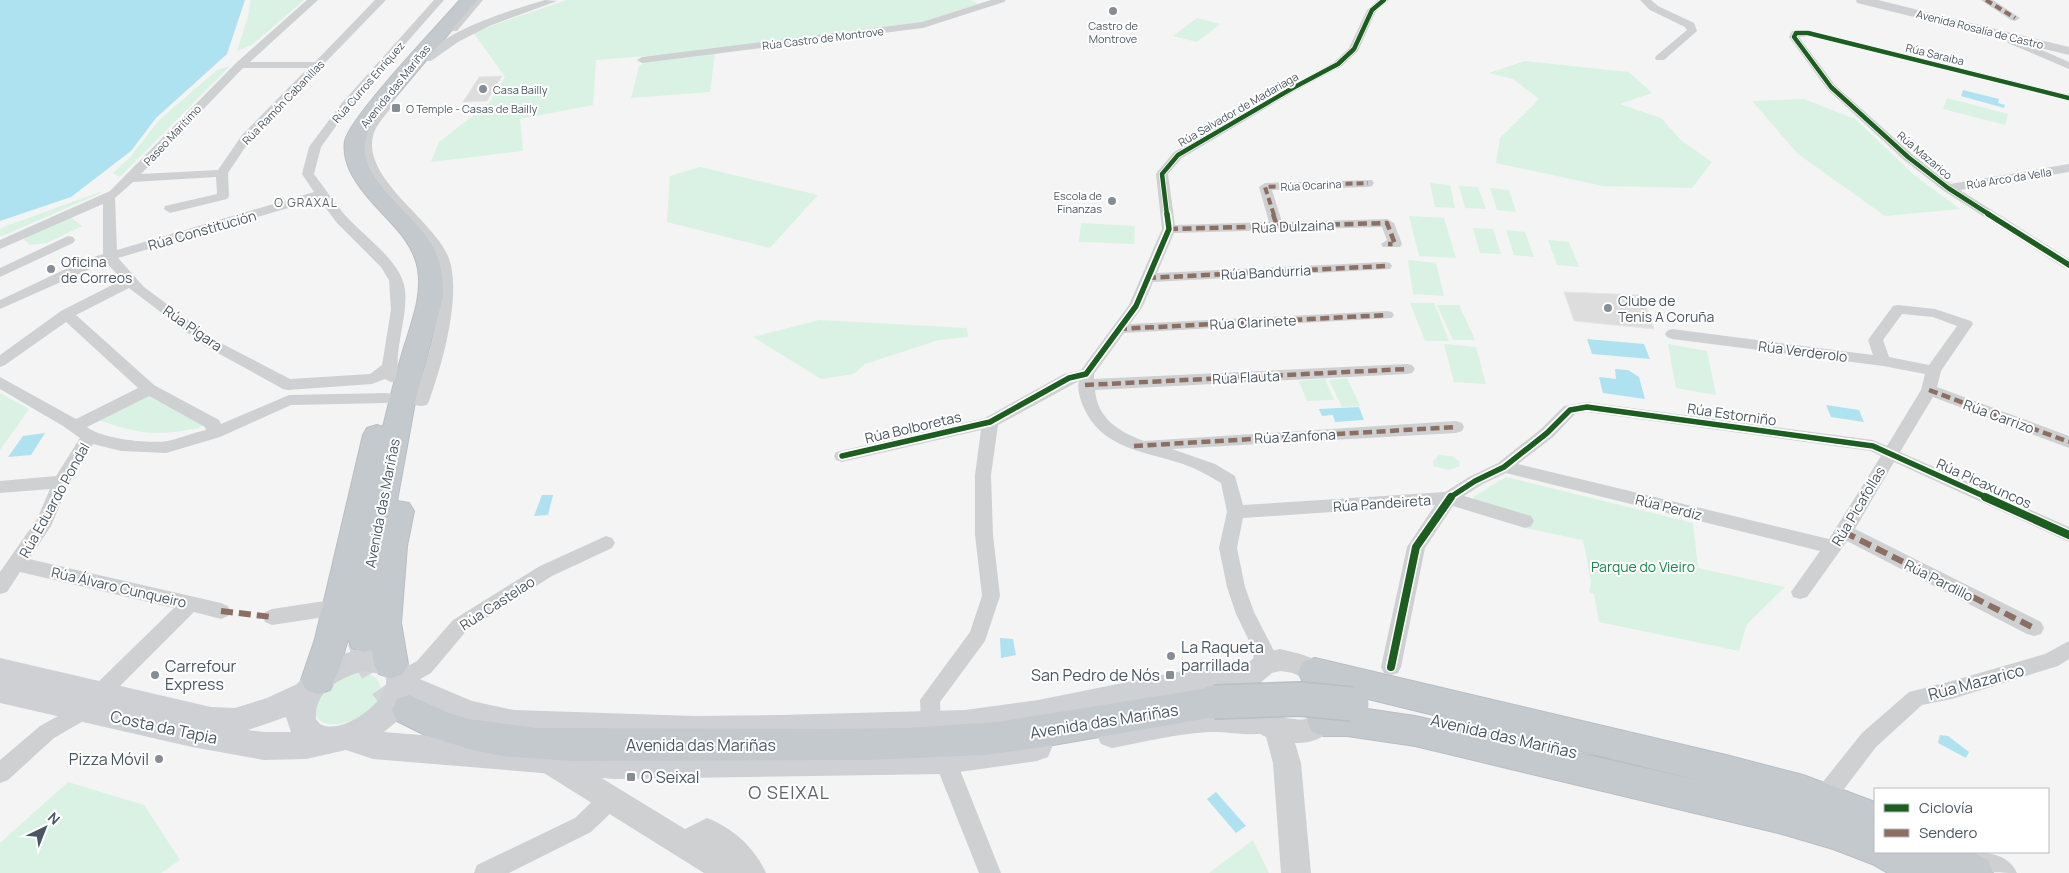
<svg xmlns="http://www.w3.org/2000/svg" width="2069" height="873" font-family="Manrope,sans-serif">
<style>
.green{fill:#d9f2e3}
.water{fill:#aee2f0}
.building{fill:#ddddde;stroke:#e5e6e7}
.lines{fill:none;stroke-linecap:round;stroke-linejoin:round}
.trunk-tunnel{stroke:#d2d4d7;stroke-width:33;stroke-dasharray:33 17;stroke-linecap:butt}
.trunk-casing{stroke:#b9bec3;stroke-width:2}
.minor{fill:#ced0d2;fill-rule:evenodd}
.tertiary{fill:#ced0d2;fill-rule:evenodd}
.secondary{fill:#ced0d4;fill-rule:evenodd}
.trunk{fill:#c4c9cd;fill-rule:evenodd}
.trunk-bridge-casing{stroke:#b9bec3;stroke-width:36;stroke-linecap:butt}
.trunk-bridge{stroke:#c4c9cd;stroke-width:33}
.quiet-far2{stroke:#8d6e63;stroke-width:4;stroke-dasharray:7 4;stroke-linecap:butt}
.quiet-far1{stroke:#8d6e63;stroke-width:4.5;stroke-dasharray:9 4.5;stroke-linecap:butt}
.quiet{stroke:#8d6e63;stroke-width:6;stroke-dasharray:12 6;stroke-linecap:butt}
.cycleway-far2-casing{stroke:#fff;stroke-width:6}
.cycleway-far1-casing{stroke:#fff;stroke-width:9}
.cycleway-casing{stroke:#fff;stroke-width:11}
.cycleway-far2{stroke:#1b5e20;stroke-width:4.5}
.cycleway-far1{stroke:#1b5e20;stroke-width:5.5}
.cycleway{stroke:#1b5e20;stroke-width:8}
.poi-dot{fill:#868d94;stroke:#fff;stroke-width:2}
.labels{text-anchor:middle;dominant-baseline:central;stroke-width:4;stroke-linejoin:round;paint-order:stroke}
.far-poi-label{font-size:11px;fill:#4a5661;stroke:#fff;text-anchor:start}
.far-street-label{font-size:11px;fill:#4a5661;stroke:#fff}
.far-neighbourhood-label{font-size:12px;letter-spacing:1px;fill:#5f6368;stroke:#fff}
.street-label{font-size:14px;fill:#4a5661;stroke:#fff}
.poi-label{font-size:14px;fill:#4a5661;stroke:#fff;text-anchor:start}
.park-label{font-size:14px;fill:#17864f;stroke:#fff}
.near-poi-label{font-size:16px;fill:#4a5661;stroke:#fff;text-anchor:start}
.near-street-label{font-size:16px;fill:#4a5661;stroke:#fff}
.near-neighbourhood-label{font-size:18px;letter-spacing:1px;fill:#5f6368;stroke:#fff}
</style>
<rect width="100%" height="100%" fill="#f4f4f4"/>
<path class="green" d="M 250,0 L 304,0 L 252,45 L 237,51 L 249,13 Z
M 567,0 L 970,0 L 978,4 L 922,22 L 686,53 L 596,60 L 593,105 L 520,119 L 523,151 L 431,162 L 439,142 L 489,103 L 505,77 L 473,32 Z
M 1197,18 L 1220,24 L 1197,42 L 1173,36 Z
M 715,53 L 710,92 L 631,98 L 639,66 L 648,60 Z
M 1525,61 L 1629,72 L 1652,93 L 1620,104 L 1661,118 L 1682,141 L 1712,162 L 1692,188 L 1603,186 L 1496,163 L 1500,138 L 1539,99 L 1513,79 L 1489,73 Z
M 230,66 L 120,177 L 113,173 L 131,156 L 159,120 L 217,70 Z
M 1947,98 L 2008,114 L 2005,125 L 1943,109 Z
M 1804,99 L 1855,119 L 1914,175 L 1960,209 L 1885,216 L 1798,154 L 1752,101 Z
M 700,167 L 818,195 L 770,248 L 667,222 L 670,176 Z
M 1430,183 L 1450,185 L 1455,208 L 1435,207 Z
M 1459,186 L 1478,187 L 1486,209 L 1465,208 Z
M 1490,188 L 1509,190 L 1516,212 L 1497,210 Z
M 100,192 L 101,193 L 0,237 L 0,229 L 6,226 Z
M 69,216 L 82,226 L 47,243 L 30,245 L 23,239 Z
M 1409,216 L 1444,218 L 1456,258 L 1419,256 Z
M 1081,223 L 1135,226 L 1134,244 L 1079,242 Z
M 1473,228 L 1493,229 L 1501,254 L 1480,253 Z
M 1506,230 L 1525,232 L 1534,257 L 1514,255 Z
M 1548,240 L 1569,242 L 1579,267 L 1557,265 Z
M 1408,260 L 1436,263 L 1444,296 L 1413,294 Z
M 1410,303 L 1434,303 L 1449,341 L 1425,341 Z
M 1437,305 L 1459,305 L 1475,340 L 1453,340 Z
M 819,320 L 967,328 L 968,337 L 939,340 L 865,364 L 854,374 L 821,379 L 753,337 Z
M 1444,344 L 1476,347 L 1486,384 L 1454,382 Z
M 1668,344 L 1707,351 L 1716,395 L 1676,388 Z
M 1347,378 L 1360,406 L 1342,407 L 1329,380 Z
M 1325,379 L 1334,400 L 1307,401 L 1299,381 Z
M 0,393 L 29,409 L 0,450 Z
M 146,395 L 202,425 L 199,428 C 157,436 140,435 99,420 Z
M 1439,455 L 1451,456 L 1459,461 L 1460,466 L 1449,470 L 1433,466 L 1433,461 Z
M 1506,477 L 1693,523 L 1698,568 L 1785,587 L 1747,624 L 1739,651 L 1599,622 L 1594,594 L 1589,592 L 1591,581 L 1583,540 L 1525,528 L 1525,521 L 1474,502 L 1473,497 Z
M 355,673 C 370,673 381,676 381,692 C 376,706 368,713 355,719 C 335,730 302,725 320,695 C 327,683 343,678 355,673 Z
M 68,782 L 144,805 L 180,860 L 161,873 L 0,873 L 0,843 Z
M 1253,840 L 1269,873 L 1209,873 Z"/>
<path class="water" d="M 0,0 L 245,0 L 227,54 L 156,118 L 131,151 L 71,197 L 0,221 Z
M 1963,90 L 1999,99 L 1998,103 L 2005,105 L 2004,108 L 1961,96 Z
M 1587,339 L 1644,344 L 1650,359 L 1592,354 Z
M 1615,369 L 1628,370 L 1639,377 L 1645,399 L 1603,393 L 1599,377 L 1616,379 Z
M 1826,405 L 1859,410 L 1864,422 L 1831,417 Z
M 1359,407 L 1364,420 L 1335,422 L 1333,415 L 1322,416 L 1319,409 Z
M 45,433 L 31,455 L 8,457 L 23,436 Z
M 542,495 L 553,495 L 548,515 L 534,516 Z
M 1000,638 L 1013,639 L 1016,655 L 1001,658 Z
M 1940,735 L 1948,736 L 1969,752 L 1966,758 L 1938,743 Z
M 1216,792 L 1246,826 L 1236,833 L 1207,799 Z"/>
<path class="building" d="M 502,76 L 487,101 L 463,102 L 479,77 Z
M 1564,292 L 1642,295 L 1654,329 L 1574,321 Z"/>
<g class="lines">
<path class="trunk-tunnel" d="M 364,640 C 372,669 387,690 409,710"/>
<g class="trunk-casing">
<path id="trunk" d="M 460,0 L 477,0 L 380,115 C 374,122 368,129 366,138 C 355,177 412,212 430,242 C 441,258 443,278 443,297 L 416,397 L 397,501 L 409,503 L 414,511 L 407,546 L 401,623 L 408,664 L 403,674 L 391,678 L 379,674 L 374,664 L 372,650 L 364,652 L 352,648 L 348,639 L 340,667 L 330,690 L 318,694 L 306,690 L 301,680 L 315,639 L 363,435 L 367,428 L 377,425 L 383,427 C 389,402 395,378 402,354 C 410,326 423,298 418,269 C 412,237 385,219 366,195 C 354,180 342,162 345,141 C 349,118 440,23 460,0 Z
M 1315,658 L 1726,755 L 1803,775 L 1875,802 L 1875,852 L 1972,852 L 1988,860 L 1993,873 L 1888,873 L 1872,864 L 1833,849 L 1782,834 L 1415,746 L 1347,736 L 1324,736 L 1312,732 L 1307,721 L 1312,710 L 1324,706 L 1347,706 L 1415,716 L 1702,781 L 1315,686 L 1303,682 L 1298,672 L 1303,662 Z
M 1214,687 L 1226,692 L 1231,702 L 1226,712 L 1214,717 L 1036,748 L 984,755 L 868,760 L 573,761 L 502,756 L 469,749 L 425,735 L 397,721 L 392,710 L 397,699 L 409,695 L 446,712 L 469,719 L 537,728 L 829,729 L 907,728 L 997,722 Z"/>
</g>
<path class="minor" d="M 307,0 L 318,0 L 250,62 L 315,62 L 375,0 L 386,0 L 250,140 L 228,173 L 229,196 L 227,199 L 170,213 L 164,209 L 165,206 L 217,194 L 216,177 L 133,182 L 115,198 L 117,250 L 314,192 L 302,174 L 309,147 L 341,104 L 434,0 L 444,0 L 349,108 L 321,147 L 314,174 C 324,187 333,201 344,214 C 362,235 402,261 405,290 C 408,318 393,352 399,377 L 396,381 L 391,382 L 385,379 L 372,384 L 288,390 L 283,389 L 205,346 L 129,288 L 76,315 L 154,385 L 219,420 L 221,424 L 289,395 L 386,393 L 392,394 L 394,398 L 392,402 L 386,403 L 291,405 L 220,437 L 166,453 L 121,451 L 93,444 L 69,483 L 51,526 L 29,559 L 221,603 L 228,606 L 230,611 L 228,616 L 221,619 L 194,612 L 106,700 L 99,703 L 92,700 L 89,694 L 92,688 L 174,608 L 20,572 L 7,592 L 0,594 L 0,572 L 37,519 L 50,489 L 0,493 L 0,481 L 56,476 L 80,438 L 63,426 L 0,389 L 0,377 L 76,419 L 138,388 L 66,322 L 5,365 L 0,367 L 0,355 L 61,311 L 122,280 L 106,262 L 0,309 L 0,300 L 87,259 L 103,254 L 103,204 L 0,249 L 0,240 L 110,191 L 236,63 ZM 243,68 L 308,68 L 242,135 L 218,170 L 141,174 ZM 319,199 L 337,223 L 381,267 L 389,280 L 391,310 L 383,359 L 382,365 L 370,374 L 290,379 L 215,340 L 144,287 L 118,258 ZM 149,396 L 205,427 L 206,430 C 193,433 180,438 168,441 C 149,444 102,439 87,427 Z
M 473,0 L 483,0 L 457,31 L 449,31 L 449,27 Z
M 545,0 L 557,1 L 489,26 L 458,42 L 431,61 L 423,61 L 422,59 C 446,29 509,11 545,0 Z
M 991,0 L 1006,0 L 1004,2 L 923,28 L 642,63 L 637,60 L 642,57 L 922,22 Z
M 1378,0 L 1389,0 L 1376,11 L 1358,51 L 1342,66 L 1295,91 L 1182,158 L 1168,174 L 1175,225 L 1269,222 L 1259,187 L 1265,183 L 1372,180 L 1374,183 L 1372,186 L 1368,187 L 1272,190 L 1282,222 L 1387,219 L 1394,223 L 1402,244 L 1400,247 L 1383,247 L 1381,244 L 1387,240 L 1382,227 L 1174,233 L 1157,273 L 1385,262 L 1390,263 L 1392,266 L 1390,269 L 1153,282 L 1143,306 L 1130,324 L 1387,311 L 1392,312 L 1394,315 L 1392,318 L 1124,333 L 1094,374 L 1094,379 L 1407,364 L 1412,365 L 1415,369 L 1412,373 L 1407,374 L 1095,390 C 1097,418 1119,432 1144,441 L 1456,421 L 1462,423 L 1464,427 L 1462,431 L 1456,433 L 1172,449 L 1215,464 L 1235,476 L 1243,505 L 1445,492 L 1469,477 L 1498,463 L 1541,429 L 1564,406 L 1587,402 L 1873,440 L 1887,446 L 1921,390 L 1925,374 L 1883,366 L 1672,339 L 1667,337 L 1665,334 L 1667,331 L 1672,329 L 1873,355 L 1868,340 L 1893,306 L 1898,305 L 1935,309 L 1971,321 L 1973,324 L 1941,371 L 1937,387 L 2069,436 L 2069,448 L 1933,397 L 1900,452 L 2069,527 L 2069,542 L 1894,462 L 1855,529 L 2041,622 L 2044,628 L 2041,634 L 2034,636 L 2027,634 L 1847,541 L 1807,597 L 1800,599 L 1793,597 L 1791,592 L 1820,551 L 1506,473 L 1481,485 L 1464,496 L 1531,516 L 1534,521 L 1531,526 L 1525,528 L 1453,506 L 1425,548 L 1401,667 L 1398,673 L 1391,675 L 1384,673 L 1381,667 L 1407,547 L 1435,505 L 1243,518 L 1237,548 L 1245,587 L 1254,612 L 1274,651 L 1273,664 L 1270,670 L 1263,672 L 1256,670 L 1253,664 L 1254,651 L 1236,614 L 1227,587 L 1219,548 L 1227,512 L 1221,483 C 1209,476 1197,469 1183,464 C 1144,451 1101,449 1083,406 C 1080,399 1077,388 1079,381 L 998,425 L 991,475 L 993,535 L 1000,596 L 985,641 L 940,702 L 941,723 L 938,729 L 931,732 L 924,729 L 921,723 L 920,700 L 970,632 L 982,596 L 975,535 L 975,475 L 981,430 L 842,462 L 836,460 L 834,456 L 836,452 L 985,418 L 1064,374 L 1081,370 L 1129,305 L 1162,229 L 1156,174 L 1158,171 L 1174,152 L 1334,62 L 1349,48 L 1367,10 ZM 1902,314 L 1933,317 L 1957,326 L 1929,365 L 1889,357 L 1883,340 ZM 1587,412 L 1870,451 L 1881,456 L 1829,539 L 1518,464 L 1553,437 L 1575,414 Z
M 1640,0 L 1651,0 L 1658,6 L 1694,23 L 1697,31 L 1664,60 L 1656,60 L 1655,58 L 1656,56 L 1687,30 L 1685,27 L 1650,10 Z
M 1981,0 L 1993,0 L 2020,18 L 2015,21 L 2011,20 Z
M 1808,30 L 2069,95 L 2069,101 L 1808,36 L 1799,37 L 1835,85 L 1912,154 L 1950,184 L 2069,164 L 2069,172 L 1960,190 L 2069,259 L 2069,269 L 2064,268 L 1944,191 L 1904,160 L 1827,89 L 1789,37 L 1792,31 Z
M 2011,34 L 2015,35 L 2017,39 L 2069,62 L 2069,69 L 2008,43 L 2006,37 Z
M 388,101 L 394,104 C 387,114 376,124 373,136 C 363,179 432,219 448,256 C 463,293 442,365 429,401 L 427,405 L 421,406 L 415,405 L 413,401 C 427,364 449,295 434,256 C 420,218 351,182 361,136 C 364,123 376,112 384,102 Z
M 68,236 L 73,237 L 75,240 L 73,243 L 0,277 L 0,268 Z
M 606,536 L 612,538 L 615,543 L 612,548 L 552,576 L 467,630 L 431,673 L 408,686 L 401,688 L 394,686 L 391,680 L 394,674 L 417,661 L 453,620 L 540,566 Z
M 338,599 L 345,602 L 347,607 L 345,612 L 338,615 L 272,625 L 265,622 L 263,617 L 265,612 L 272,609 Z
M 2069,641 L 2069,659 L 2058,666 L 1952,699 L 1922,705 L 1876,747 L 1838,797 L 1830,800 L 1822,797 L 1819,790 L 1822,783 L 1862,733 L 1909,692 L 1952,681 L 2045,654 Z
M 85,701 L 92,704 L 95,710 L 92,716 L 54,738 L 8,780 L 0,783 L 0,760 L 40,726 Z
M 945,751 L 952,753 L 956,760 L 1001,873 L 979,873 L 934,760 L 938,753 Z
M 610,789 L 618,792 L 621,799 L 618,806 L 591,832 L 509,873 L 474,873 L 477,865 L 575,818 L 602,792 Z
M 1958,852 C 1978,851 2008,851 2017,873 C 1996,873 1968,873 1958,852 Z"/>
<path class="tertiary" d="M 1856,0 L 1878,0 L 2069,47 L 2069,55 L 1857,3 Z
M 1280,649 C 1296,653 1314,656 1327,668 C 1358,698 1339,745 1295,743 L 1301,763 L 1311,873 L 1281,873 L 1273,763 L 1266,737 C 1254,731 1246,723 1240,710 C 1223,675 1247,656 1280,649 ZM 1280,671 C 1285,672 1291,672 1295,674 C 1310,681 1327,704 1309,717 C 1305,720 1299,720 1295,719 C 1274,719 1257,704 1260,683 L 1272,673 Z
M 549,749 L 559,752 L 685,829 L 707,818 C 733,828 755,848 766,873 L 704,873 L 539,770 L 535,761 L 539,752 Z"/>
<path class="secondary" d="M 365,647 C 385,651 410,653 415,677 L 472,701 L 514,710 L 694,716 L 780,715 L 965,710 L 1038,700 L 1202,667 L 1251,662 L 1261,665 L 1265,674 L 1261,683 L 1251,686 L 1202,691 L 1038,726 L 965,736 L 780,741 L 694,742 L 514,736 L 472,727 L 434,713 L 410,702 L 396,722 L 384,732 L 614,751 L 945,746 L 1037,733 L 1048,737 L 1052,747 L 1048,757 L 1037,761 L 945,774 L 614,779 L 373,759 L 346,750 L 306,759 L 264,760 L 192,747 L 0,703 L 0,658 L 211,707 L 235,708 L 267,698 L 297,684 L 307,672 L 323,661 ZM 365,671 L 380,674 L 386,678 C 390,701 344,734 322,725 C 319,724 318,721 316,719 C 314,691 340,677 365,671 ZM 286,717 L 291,732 L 264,732 L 248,730 Z
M 1226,706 L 1264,709 L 1275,713 L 1279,722 L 1275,731 C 1257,738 1229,731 1209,732 C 1176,734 1144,742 1112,748 L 1101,744 L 1097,735 L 1101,726 L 1112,722 L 1188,708 Z"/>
<use href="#trunk" class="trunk"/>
<g class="trunk-bridge-casing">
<path id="trunk-bridge" d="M 1214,702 L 1300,699 L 1352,704"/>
</g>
<use href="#trunk-bridge" class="trunk-bridge"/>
<path class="quiet-far2" d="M 1986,0 L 2015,18
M 1274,215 L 1265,187 L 1368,183"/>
<path class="quiet-far1" d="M 1273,214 L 1277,226
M 1169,229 L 1387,223 L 1395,244 L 1388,244
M 1147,278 L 1385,266
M 1118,329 L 1387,315
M 1085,385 L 1407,369
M 1929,390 L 2069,442
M 1134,446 L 1456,427"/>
<path class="quiet" d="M 1844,532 L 2034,628
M 221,611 L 272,617"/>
<g class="cycleway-far2-casing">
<path id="cycleway-far2" d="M 1167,215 L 1162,174 L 1178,155 L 1291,89 L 1338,64 L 1354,49 L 1372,10 L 1384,0
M 1990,215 L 1948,188 L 1908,157 L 1831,87 L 1794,37 L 1796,33 L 1808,33 L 2069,98"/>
</g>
<g class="cycleway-far1-casing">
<path id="cycleway-far1" d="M 1988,214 L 2069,265
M 842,456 L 990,422 L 1069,378 L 1086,374 L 1136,306 L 1169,229 L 1167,214
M 1449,498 L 1475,481 L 1504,467 L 1547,433 L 1570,410 L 1587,407 L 1873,446 L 1988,498"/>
</g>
<g class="cycleway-casing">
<path id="cycleway" d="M 1985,497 L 2069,535
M 1391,667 L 1416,547 L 1451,497"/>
</g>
<use href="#cycleway-far2" class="cycleway-far2"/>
<use href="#cycleway-far1" class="cycleway-far1"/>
<use href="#cycleway" class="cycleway"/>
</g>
<g class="poi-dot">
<circle cx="1113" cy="11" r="5"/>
<circle cx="483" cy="89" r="5"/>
<rect x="391" y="103" width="10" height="10" rx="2.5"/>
<circle cx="1112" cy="201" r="5"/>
<circle cx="51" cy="269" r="5"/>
<circle cx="1608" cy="308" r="5"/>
<circle cx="1171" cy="656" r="5"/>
<circle cx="155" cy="675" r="5"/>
<rect x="1165" y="670" width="10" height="10" rx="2.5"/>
<circle cx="159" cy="759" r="5"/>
<rect x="626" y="772" width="10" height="10" rx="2.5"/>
</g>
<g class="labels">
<g class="far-poi-label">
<text x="1113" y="25" text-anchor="middle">Castro de<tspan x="1113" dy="13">Montrove</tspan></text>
<text x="493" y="89">Casa Bailly</text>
<text x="406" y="108">O Temple - Casas de Bailly</text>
<text x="1102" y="195" text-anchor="end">Escola de<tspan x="1102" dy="13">Finanzas</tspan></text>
</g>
<g class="far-street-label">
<text transform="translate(1980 29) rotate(14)">Avenida Rosalía de Castro</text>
<text transform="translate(823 38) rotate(-7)">Rúa Castro de Montrove</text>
<text transform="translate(1935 54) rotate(14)">Rúa Saraiba</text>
<text transform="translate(368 82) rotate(-49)">Rúa Curros Enríquez</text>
<text transform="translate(395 86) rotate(-51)">Avenida das Mariñas</text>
<text transform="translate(283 102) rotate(-46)">Rúa Ramón Cabanillas</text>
<text transform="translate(1238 109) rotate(-30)">Rúa Salvador de Madariaga</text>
<text transform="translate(172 135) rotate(-47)">Paseo Marítimo</text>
<text transform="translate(1925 155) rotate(40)">Rúa Mazarico</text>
<text transform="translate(2009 178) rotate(-9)">Rúa Arco da Vella</text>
<text transform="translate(1311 185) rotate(-3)">Rúa Ocarina</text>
</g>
<g class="far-neighbourhood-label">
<text x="306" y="202">O GRAXAL</text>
</g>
<g class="street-label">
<text transform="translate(1293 226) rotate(-2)">Rúa Dulzaina</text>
<text transform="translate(202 230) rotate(-16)">Rúa Constitución</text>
<text transform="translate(1266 272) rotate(-3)">Rúa Bandurria</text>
<text transform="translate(1253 322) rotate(-3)">Rúa Clarinete</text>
<text transform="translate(193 328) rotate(35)">Rúa Pígara</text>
<text transform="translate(1803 351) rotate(7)">Rúa Verderolo</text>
<text transform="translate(1246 377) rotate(-3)">Rúa Flauta</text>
<text transform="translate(1732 414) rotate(8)">Rúa Estorniño</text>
<text transform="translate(1999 416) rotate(20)">Rúa Carrizo</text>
<text transform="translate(913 427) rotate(-13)">Rúa Bolboretas</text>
<text transform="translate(1295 436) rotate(-3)">Rúa Zanfona</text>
<text transform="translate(1984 483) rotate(24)">Rúa Picaxuncos</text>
<text transform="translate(54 500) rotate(-61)">Rúa Eduardo Pondal</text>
<text transform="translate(382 503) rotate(-79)">Avenida das Mariñas</text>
<text transform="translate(1382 503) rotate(-4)">Rúa Pandeireta</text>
<text transform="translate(1858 506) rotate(-59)">Rúa Picafollas</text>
<text transform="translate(1669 507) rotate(14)">Rúa Perdiz</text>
<text transform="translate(1939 580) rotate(27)">Rúa Pardillo</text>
<text transform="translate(119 587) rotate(13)">Rúa Álvaro Cunqueiro</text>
<text transform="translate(497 603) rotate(-33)">Rúa Castelao</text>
</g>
<g class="poi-label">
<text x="61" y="261">Oficina<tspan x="61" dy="16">de Correos</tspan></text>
<text x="1618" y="300">Clube de<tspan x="1618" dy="16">Tenis A Coruña</tspan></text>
</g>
<g class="park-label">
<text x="1643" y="566">Parque do Vieiro</text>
</g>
<g class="near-poi-label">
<text x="1181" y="647">La Raqueta<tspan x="1181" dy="18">parrillada</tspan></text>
<text x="165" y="666">Carrefour<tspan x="165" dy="18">Express</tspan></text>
<text x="1160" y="675" text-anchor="end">San Pedro de Nós</text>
<text x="149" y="759" text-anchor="end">Pizza Móvil</text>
<text x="641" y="777">O Seixal</text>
</g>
<g class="near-street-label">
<text transform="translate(1976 682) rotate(-15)">Rúa Mazarico</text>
<text transform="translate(1104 721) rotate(-9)">Avenida das Mariñas</text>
<text transform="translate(164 727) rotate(12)">Costa da Tapia</text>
<text transform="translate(1504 736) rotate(13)">Avenida das Mariñas</text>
<text x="701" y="745">Avenida das Mariñas</text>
</g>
<g class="near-neighbourhood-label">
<text x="789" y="792">O SEIXAL</text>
</g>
</g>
<rect x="1874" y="788" width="175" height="65" fill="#ffffff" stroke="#b7bbc0"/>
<rect x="1884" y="804" width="25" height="8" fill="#1b5e20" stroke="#b7bbc0"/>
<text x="1919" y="813" font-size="15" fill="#4a5661">Ciclovía</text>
<rect x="1884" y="829" width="25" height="8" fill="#8d6e63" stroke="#b7bbc0"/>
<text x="1919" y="838" font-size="15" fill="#4a5661">Sendero</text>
<g transform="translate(45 828) rotate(43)" stroke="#ffffff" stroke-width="4" paint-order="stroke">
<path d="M0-4L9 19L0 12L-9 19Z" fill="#4a5661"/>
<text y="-8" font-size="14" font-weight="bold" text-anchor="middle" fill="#4a5661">N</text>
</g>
</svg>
